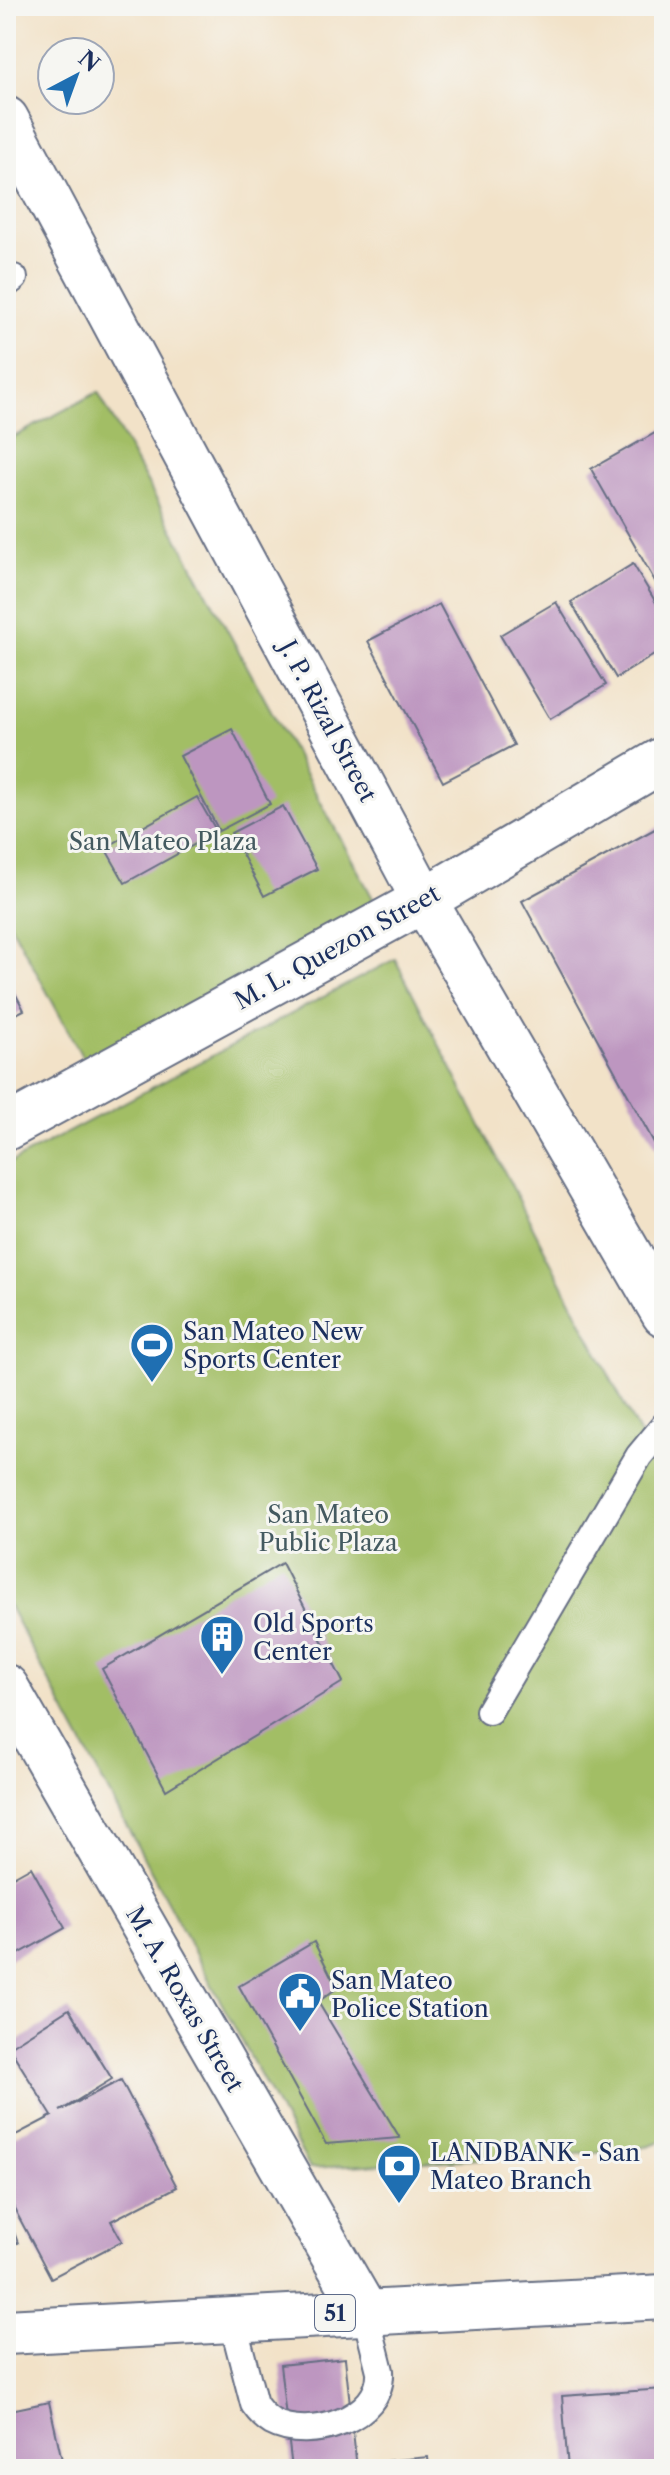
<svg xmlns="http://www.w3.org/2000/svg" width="670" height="2475" font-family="'Libre Caslon Text',serif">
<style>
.green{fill:#a2be65;stroke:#5e7662;stroke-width:2}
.building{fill:#bd96c0}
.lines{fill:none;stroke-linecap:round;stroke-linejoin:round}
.lane-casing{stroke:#666e83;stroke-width:30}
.street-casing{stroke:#666e83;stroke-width:48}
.highway-casing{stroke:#666e83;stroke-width:48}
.lane{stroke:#fff;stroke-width:26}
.street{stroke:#fff;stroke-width:44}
.highway{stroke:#fff;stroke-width:44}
.labels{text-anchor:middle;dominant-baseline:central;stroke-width:6;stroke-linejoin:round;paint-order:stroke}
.shield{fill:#f6f6f2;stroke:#5d6b8a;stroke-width:2}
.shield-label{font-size:22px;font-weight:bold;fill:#1b2f5e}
.street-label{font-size:24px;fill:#1b2f5e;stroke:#f6f6f2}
.park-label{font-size:24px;fill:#445a60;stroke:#f6f6f2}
.poi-label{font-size:24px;fill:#1b2f5e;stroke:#f6f6f2;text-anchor:start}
</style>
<rect width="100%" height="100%" fill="#f6f6f2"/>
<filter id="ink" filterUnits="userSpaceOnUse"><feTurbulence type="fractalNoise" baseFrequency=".0125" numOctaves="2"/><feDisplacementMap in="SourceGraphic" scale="16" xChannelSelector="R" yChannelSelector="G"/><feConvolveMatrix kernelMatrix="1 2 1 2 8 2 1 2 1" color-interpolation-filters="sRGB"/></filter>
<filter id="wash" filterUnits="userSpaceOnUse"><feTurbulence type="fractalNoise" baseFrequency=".006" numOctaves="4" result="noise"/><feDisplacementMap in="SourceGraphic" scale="32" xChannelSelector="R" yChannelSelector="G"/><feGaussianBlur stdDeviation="1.8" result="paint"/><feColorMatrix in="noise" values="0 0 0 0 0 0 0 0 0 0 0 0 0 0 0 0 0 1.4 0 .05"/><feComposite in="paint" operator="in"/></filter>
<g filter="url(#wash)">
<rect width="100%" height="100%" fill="#f2e2c8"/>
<path class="green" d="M 98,392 L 375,902 L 85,1062 L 6,916 L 6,441 Z
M 395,959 L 664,1482 L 664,2140 L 632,2151 L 310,2168 L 6,1601 L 6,1165 Z"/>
<g id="blocks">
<path class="building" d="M 664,428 L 664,597 L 591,469 Z
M 633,564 L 664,616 L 664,649 L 616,678 L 571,602 Z
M 556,602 L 606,685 L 550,719 L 500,635 Z
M 439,604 L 514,745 L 443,782 L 368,641 Z
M 232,729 L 270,804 L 219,831 L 180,756 Z
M 197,797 L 217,832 L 125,883 L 105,848 Z
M 283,806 L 317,869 L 264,896 L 231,833 Z
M 664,824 L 664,1161 L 522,901 Z
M 6,976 L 24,1010 L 6,1019 Z
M 282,1563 L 343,1682 L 166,1790 L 102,1669 Z
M 31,1867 L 65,1928 L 6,1961 L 6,1881 Z
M 314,1942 L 337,1988 L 318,2002 L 400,2138 L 326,2144 L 239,1986 Z
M 69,2009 L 112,2079 L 60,2111 L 121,2080 L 177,2187 L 111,2221 L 122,2241 L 51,2278 L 6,2193 L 6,2140 L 52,2116 L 9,2047 Z
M 6,2211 L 18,2243 L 6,2245 Z
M 345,2358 L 357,2469 L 292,2469 L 280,2365 Z
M 664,2389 L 664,2469 L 568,2469 L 562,2396 Z
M 49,2402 L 64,2469 L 6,2469 L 6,2411 Z
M 428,2457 L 429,2469 L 387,2469 L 386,2461 Z"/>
</g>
</g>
<g filter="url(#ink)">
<use href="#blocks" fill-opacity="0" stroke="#666e83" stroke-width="2"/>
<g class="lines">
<g class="lane-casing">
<path id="lane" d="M 6,284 L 14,278
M 489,1711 L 639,1456 L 664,1426
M 232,2319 L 254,2404 C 259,2411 264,2417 272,2422 C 309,2442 383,2419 380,2371 L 365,2311"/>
</g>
<g class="street-casing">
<path id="street" d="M 6,119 L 424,900 L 664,1314
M 6,1128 L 424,900 L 664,759
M 6,1687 L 365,2311"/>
</g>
<g class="highway-casing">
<path id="highway" d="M 6,2332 L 664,2297"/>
</g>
<use href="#lane" class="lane"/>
<use href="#street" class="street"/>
<use href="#highway" class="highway"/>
</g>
</g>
<defs>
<g id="stadium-pin" transform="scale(2.3)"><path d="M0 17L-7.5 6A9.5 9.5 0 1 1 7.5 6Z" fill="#1f6fb2" stroke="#f6f6f2"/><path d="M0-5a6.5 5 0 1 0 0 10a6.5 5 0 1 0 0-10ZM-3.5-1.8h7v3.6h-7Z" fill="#fff"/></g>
<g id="building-pin" transform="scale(2.3)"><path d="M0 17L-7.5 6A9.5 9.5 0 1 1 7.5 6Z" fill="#1f6fb2" stroke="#f6f6f2"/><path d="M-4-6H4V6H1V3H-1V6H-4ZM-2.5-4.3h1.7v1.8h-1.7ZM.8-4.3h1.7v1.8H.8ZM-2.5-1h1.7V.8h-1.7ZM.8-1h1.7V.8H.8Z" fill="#fff"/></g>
<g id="civic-pin" transform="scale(2.3)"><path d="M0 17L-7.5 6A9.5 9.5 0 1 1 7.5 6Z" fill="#1f6fb2" stroke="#f6f6f2"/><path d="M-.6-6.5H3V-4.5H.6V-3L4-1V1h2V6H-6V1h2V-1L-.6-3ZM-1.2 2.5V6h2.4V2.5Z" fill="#fff"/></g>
<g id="bank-pin" transform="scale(2.3)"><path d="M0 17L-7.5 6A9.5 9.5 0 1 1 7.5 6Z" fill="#1f6fb2" stroke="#f6f6f2"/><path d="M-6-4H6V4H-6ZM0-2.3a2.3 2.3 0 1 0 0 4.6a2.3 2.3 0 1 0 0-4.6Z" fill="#fff"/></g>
</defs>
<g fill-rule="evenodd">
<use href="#stadium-pin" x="152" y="1345"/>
<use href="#building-pin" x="222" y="1637"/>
<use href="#civic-pin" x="300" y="1994"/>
<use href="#bank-pin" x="399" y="2166"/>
</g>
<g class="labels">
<rect class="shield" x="315" y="2295" width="40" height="36" rx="6"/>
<g class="shield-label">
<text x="335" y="2313">51</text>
</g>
<g class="street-label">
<text transform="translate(328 721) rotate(62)">J. P. Rizal Street</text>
<text transform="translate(337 947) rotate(-29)">M. L. Quezon Street</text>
<text transform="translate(185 1999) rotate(60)">M. A. Roxas Street</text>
</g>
<g class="park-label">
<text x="163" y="841">San Mateo Plaza</text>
<text x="328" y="1514">San Mateo<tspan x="328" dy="28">Public Plaza</tspan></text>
</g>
<g class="poi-label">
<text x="183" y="1331">San Mateo New<tspan x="183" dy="28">Sports Center</tspan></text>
<text x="253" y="1623">Old Sports<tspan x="253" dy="28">Center</tspan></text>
<text x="331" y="1980">San Mateo<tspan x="331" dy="28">Police Station</tspan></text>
<text x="430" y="2152">LANDBANK - San<tspan x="430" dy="28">Mateo Branch</tspan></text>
</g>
</g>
<rect width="670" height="2475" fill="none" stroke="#f6f6f2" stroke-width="32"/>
<g transform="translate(76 76) rotate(41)"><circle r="38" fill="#f6f6f2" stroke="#9ea6b7" stroke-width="2"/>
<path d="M0-6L14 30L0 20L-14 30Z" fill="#1f6fb2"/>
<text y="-12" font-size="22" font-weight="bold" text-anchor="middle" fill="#1b2f5e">N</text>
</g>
</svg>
